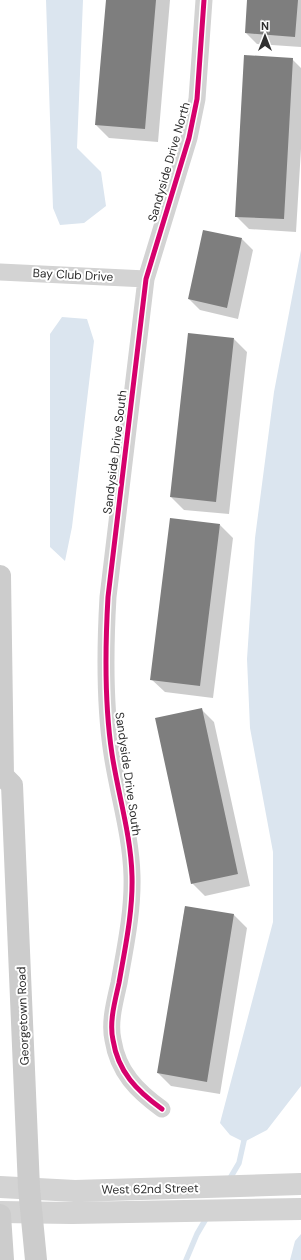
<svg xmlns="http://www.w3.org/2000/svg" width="301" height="1260" font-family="'DM Sans',sans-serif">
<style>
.water{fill:#dbe5ef}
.shadow{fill:#0003}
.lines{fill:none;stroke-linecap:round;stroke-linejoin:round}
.stream{stroke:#dbe5ef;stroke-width:5.5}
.building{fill:#7e7e7e}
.minor{stroke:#d3d3d3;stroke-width:17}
.tertiary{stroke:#d3d3d3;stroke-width:22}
.secondary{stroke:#ccc;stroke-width:22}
.cycleway-casing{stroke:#fff;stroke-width:8}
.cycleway{stroke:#d6006c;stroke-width:5}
.labels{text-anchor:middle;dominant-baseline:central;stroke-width:4;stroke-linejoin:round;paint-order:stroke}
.street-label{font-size:12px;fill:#2e2e2e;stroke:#fff}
</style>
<rect width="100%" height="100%" fill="#fff"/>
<path class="water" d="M 46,0 L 83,0 L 77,148 L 101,172 L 106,206 L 84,223 L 60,225 L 53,208 Z
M 301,250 L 301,1086 L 267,1130 L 244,1142 L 230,1135 L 220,1123 L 273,922 L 273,852 L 250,728 L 247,659 L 255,538 L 274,392 Z
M 62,317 L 87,319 L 94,341 L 72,527 L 65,561 L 50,547 L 50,334 Z
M 301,1234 L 301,1260 L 290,1260 L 295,1241 Z"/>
<path class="shadow" d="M 107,0 L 170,0 L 158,142 L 109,138 L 96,125 Z
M 248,0 L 301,0 L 301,47 L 257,44 L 246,33 Z
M 292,59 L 301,68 L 301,149 L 296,232 L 249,229 L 236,216 Z
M 242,239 L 253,250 L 238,319 L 200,310 L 189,299 Z
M 234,339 L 247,352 L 229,514 L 184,510 L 171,497 Z
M 220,525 L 233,538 L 213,698 L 165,692 L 151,679 Z
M 201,709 L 214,722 L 250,886 L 205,896 L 192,883 Z
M 185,907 L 234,915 L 247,928 L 220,1094 L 171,1086 L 158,1073 Z"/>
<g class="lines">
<path class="stream" d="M 229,1180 L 239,1163 L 245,1136
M 186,1260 L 197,1234 L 207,1217"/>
</g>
<path class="building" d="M 106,0 L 156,0 L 145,129 L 95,125 Z
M 247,0 L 298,0 L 295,37 L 245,33 Z
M 244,55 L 293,58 L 284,219 L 235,217 Z
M 203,230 L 242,238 L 227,308 L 188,299 Z
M 188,333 L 234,338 L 216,502 L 170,497 Z
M 170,518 L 220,524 L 200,686 L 150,680 Z
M 202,708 L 238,874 L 191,884 L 155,718 Z
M 185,906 L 234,914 L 207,1082 L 157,1073 Z"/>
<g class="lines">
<path class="minor" d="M 0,272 L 146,279
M 162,1109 C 137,1091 118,1072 113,1040 C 109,1022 115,1001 119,983 C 125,948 133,912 132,876 C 131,835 118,794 112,754 C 104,702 105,649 108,597 L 146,279 L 189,138 L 197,99 L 204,0"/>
<path class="tertiary" d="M 0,1187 L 75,1191 L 301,1184
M 0,1212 L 72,1213 L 301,1209"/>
<path class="secondary" d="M 0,576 L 3,776 L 12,785 L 29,1188 L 36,1260
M 0,1215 L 3,1260"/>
<g class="cycleway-casing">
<path id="cycleway" d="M 162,1109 C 137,1091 118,1072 113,1040 C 109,1022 115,1001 119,983 C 125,948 133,912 132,876 C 131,835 118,794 112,754 C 104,702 105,649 108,597 L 146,279 L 189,138 L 197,99 L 204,0"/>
</g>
<use href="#cycleway" class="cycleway"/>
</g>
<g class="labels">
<g class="street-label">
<text transform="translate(169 162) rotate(-74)">Sandyside Drive North</text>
<text transform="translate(73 275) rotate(3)">Bay Club Drive</text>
<text transform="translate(115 452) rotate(-83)">Sandyside Drive South</text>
<text transform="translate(128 774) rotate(82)">Sandyside Drive South</text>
<text transform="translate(23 1016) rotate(-92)">Georgetown Road</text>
<text transform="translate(150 1189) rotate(-1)">West 62nd Street</text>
</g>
</g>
<g transform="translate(265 36)" stroke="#ffffff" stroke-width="3" paint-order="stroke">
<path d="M0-3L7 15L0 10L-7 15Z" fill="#2e2e2e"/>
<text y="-6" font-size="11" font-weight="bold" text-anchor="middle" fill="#2e2e2e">N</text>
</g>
</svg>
